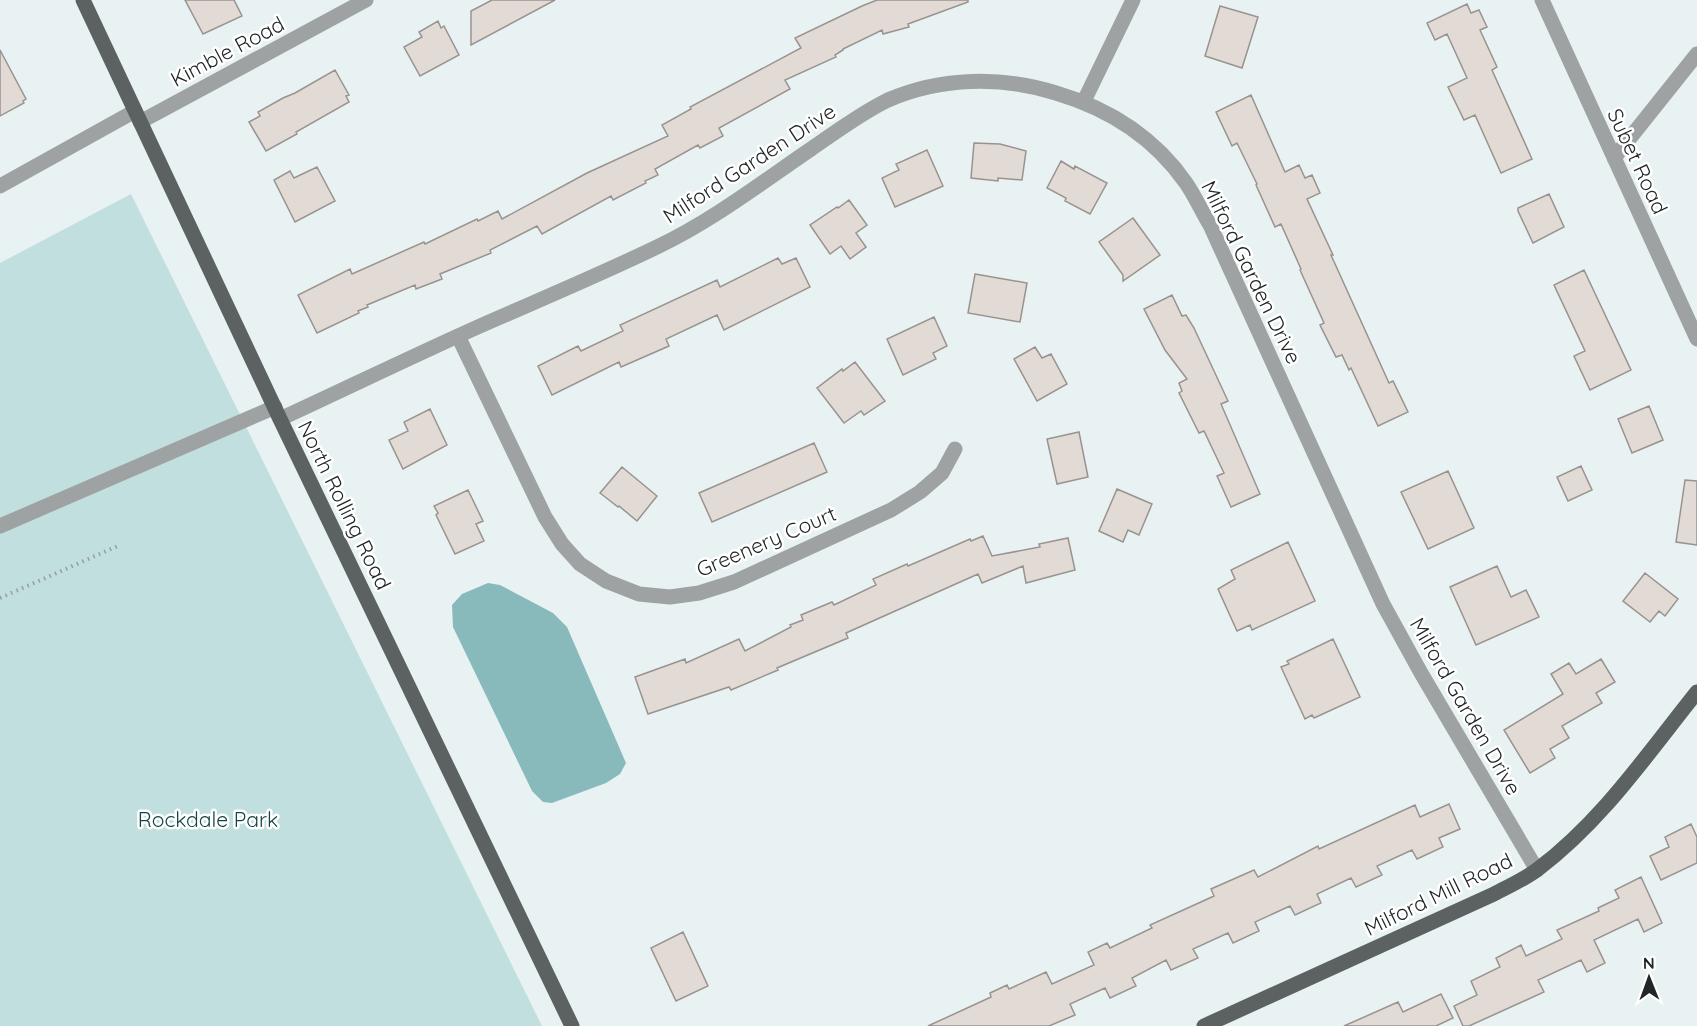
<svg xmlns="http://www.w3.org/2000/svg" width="1697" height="1026" font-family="Quicksand,sans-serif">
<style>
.green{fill:#c2dfe0}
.water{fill:#89babb}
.building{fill:#e1dad5;stroke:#99938f;stroke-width:1.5}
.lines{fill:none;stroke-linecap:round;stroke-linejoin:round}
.path{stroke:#979e9e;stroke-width:4;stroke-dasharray:1.5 4.5;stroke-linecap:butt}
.minor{stroke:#9ea2a2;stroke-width:15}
.major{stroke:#5c6262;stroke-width:15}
.labels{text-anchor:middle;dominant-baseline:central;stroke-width:5;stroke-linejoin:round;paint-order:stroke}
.street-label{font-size:21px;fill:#222626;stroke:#fff}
.park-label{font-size:21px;fill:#164344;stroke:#fff}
</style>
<rect width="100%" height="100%" fill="#e9f2f2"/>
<path class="green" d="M 131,194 L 542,1026 L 0,1026 L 0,263 Z"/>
<path class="water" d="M 488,583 L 500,585 L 553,613 L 567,627 L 626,763 L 620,774 L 606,783 L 552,803 L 543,802 L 532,791 L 453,627 L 452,605 L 462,594 Z"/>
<path class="building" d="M 185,0 L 234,0 L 242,16 L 203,34 Z
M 492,0 L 555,0 L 471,45 L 471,11 Z
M 877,0 L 968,0 L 968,2 L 908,24 L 909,27 L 883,34 L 882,30 L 843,49 L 843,50 L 835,55 L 836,57 L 785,80 L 790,89 L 719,128 L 723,136 L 700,148 L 698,145 L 655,169 L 658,175 L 645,181 L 646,183 L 613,200 L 611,196 L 542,234 L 537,226 L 490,250 L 491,253 L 440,274 L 442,279 L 416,289 L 415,285 L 367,305 L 368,307 L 358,311 L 359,313 L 317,333 L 298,295 L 350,269 L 352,274 L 424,242 L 425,244 L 477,219 L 478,221 L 498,211 L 502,219 L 587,173 L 668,136 L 662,125 L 691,109 L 690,107 L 801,48 L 795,38 L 862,6 Z
M 1467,4 L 1471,13 L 1479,10 L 1487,27 L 1480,30 L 1497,67 L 1492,70 L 1532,159 L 1501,173 L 1475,115 L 1464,120 L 1448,87 L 1467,78 L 1447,34 L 1435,40 L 1427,23 Z
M 1220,6 L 1258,17 L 1242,68 L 1205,56 Z
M 438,21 L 441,28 L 444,26 L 459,55 L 420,76 L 404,47 L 422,37 L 419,32 Z
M 0,50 L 26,99 L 23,101 L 24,103 L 0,116 Z
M 335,70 L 349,95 L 346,96 L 349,102 L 296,132 L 297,134 L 266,151 L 249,122 L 260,116 L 258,112 L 283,98 L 295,93 Z
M 1251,95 L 1285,172 L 1299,165 L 1305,178 L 1312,175 L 1320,193 L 1307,199 L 1333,255 L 1331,255 L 1389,383 L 1393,381 L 1408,412 L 1378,426 L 1351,368 L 1349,370 L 1342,355 L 1336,357 L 1320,325 L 1324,323 L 1300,270 L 1301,269 L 1281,224 L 1275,227 L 1256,185 L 1257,184 L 1237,143 L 1232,146 L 1216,112 Z
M 974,143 L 1000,144 L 1026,151 L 1022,180 L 998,178 L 998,181 L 971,178 Z
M 927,150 L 943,186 L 895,207 L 882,178 L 899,170 L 896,164 Z
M 1061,161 L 1074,169 L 1075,166 L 1107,183 L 1090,214 L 1065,201 L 1066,198 L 1047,188 Z
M 317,167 L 335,201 L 295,222 L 274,180 L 290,171 L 294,178 Z
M 1549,194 L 1564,227 L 1533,243 L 1518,211 L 1518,208 Z
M 849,200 L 867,225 L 856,233 L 866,247 L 850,259 L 841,246 L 830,254 L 810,225 L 837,207 L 838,208 Z
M 1133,218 L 1160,255 L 1123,281 L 1123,275 L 1099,242 Z
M 778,258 L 782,264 L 796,258 L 810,287 L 724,330 L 717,315 L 666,339 L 669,346 L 621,367 L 619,362 L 552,395 L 538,366 L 578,346 L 581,351 L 623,331 L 620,325 L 717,280 L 720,287 Z
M 1584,270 L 1631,370 L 1590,390 L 1574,356 L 1585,351 L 1554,285 Z
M 975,274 L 1027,283 L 1020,322 L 968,313 Z
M 1172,295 L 1182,316 L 1186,315 L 1194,328 L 1228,401 L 1221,404 L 1260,494 L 1231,507 L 1217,476 L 1224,473 L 1204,431 L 1199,433 L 1179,393 L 1182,391 L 1179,383 L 1187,379 L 1165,350 L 1144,309 Z
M 934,317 L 947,346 L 933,353 L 936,359 L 903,375 L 887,339 Z
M 1035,347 L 1042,358 L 1051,354 L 1067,384 L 1037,401 L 1014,359 Z
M 855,362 L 885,401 L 864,415 L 861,411 L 844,423 L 817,388 L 842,369 L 843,371 Z
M 1649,406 L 1663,440 L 1632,453 L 1618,419 Z
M 430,409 L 447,445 L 403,469 L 389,440 L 408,431 L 404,422 Z
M 1079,432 L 1088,477 L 1057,484 L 1047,439 Z
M 814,443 L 827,472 L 712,522 L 699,493 Z
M 1581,466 L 1592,490 L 1568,501 L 1557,477 Z
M 622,467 L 657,496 L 637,521 L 619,506 L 618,507 L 600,493 Z
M 1448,471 L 1474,528 L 1428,549 L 1401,492 Z
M 1685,480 L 1697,481 L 1697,545 L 1676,542 Z
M 1117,489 L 1152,504 L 1139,535 L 1128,530 L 1123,542 L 1099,531 Z
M 468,490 L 483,521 L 476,524 L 484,541 L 455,554 L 436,515 L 438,513 L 434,506 Z
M 983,536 L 992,556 L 1040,547 L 1039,544 L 1068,538 L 1075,570 L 1026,583 L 1023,566 L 982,583 L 978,574 L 846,633 L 848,638 L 777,668 L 778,670 L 731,690 L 729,687 L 648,714 L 635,677 L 685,659 L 686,663 L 739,639 L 745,651 L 791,627 L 790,625 L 803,620 L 801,615 L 832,602 L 834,605 L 876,585 L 873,579 L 907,564 L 908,566 L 970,539 L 971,541 Z
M 1288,542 L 1315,601 L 1252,630 L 1250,625 L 1237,631 L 1218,589 L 1235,579 L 1231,570 Z
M 1497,566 L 1511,597 L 1526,590 L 1539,617 L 1476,645 L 1450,587 Z
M 1645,573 L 1678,599 L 1665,616 L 1659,611 L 1650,622 L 1623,601 Z
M 1333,639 L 1360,697 L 1314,718 L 1312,715 L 1305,719 L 1281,667 L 1289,664 L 1287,661 Z
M 1601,659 L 1615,682 L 1596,693 L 1602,703 L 1562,726 L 1569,738 L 1550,749 L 1555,758 L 1530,773 L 1504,730 L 1563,694 L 1551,674 L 1569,663 L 1576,674 Z
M 1449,804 L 1460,829 L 1439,838 L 1443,847 L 1417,859 L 1412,850 L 1377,866 L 1382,875 L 1356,887 L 1351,878 L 1317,894 L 1321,903 L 1295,915 L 1290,906 L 1255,922 L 1259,931 L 1233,943 L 1228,933 L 1193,949 L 1198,958 L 1171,970 L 1166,960 L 1132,978 L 1136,986 L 1110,998 L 1105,988 L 1070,1004 L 1075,1015 L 1049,1026 L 928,1026 L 991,997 L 990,993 L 1007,985 L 1009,989 L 1046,972 L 1052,984 L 1094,965 L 1088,952 L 1107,943 L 1110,948 L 1152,928 L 1150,925 L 1214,896 L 1211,889 L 1254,870 L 1258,877 L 1318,846 L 1319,849 L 1415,805 L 1420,817 Z
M 1691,824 L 1697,837 L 1697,863 L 1661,880 L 1650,856 L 1669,847 L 1665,837 Z
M 1641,877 L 1662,923 L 1644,932 L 1638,919 L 1594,940 L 1605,963 L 1587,972 L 1581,960 L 1538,980 L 1544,992 L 1469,1026 L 1463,1026 L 1454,1006 L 1477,995 L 1471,981 L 1500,967 L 1496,958 L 1521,945 L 1526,956 L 1562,939 L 1557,930 L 1599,911 L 1598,908 L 1619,898 L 1615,890 Z
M 683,932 L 708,986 L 676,1001 L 651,948 Z
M 1441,994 L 1453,1018 L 1436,1026 L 1344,1026 L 1398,1002 L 1403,1012 Z"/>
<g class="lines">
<path class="path" d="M 0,598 L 120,545"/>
<path class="minor" d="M 1542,0 L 1697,339
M 1084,101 L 1133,0
M 140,122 L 366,0
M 1614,158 L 1697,54
M 0,186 L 135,111
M 458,336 L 545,517 L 562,544 L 580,564 L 606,581 L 639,594 L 670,597 L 699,593 L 734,582 L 891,510 L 920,492 L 942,473 L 955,449
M 280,419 C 347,388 413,356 480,326 C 539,300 599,275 657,247 C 712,221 761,183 811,149 C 836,132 861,113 888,100 C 941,77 1002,76 1056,93 C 1110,109 1154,137 1186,183 C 1195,196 1202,212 1210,225 L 1383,604 L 1421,673 L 1537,870
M 0,526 L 275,407"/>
<path class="major" d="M 83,0 L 280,419 L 572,1026
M 1204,1026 L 1494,894 C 1509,886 1525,879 1538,869 C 1602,821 1648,753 1697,692"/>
</g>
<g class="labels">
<g class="street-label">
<text transform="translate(227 51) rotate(-28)">Kimble Road</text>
<text transform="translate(1638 161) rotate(65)">Subet Road</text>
<text transform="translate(749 163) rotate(-33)">Milford Garden Drive</text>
<text transform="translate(1252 272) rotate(64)">Milford Garden Drive</text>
<text transform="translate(345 505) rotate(64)">North Rolling Road</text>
<text transform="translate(766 541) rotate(-23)">Greenery Court</text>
<text transform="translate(1466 706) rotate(60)">Milford Garden Drive</text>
<text transform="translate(1438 894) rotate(-26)">Milford Mill Road</text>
</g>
<g class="park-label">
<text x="208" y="819">Rockdale Park</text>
</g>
</g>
<g transform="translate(1649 978) rotate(359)" stroke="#ffffff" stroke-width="4.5" paint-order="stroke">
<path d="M0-4.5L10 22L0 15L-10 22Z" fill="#222626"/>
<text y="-9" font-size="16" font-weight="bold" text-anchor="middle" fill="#222626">N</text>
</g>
</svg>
